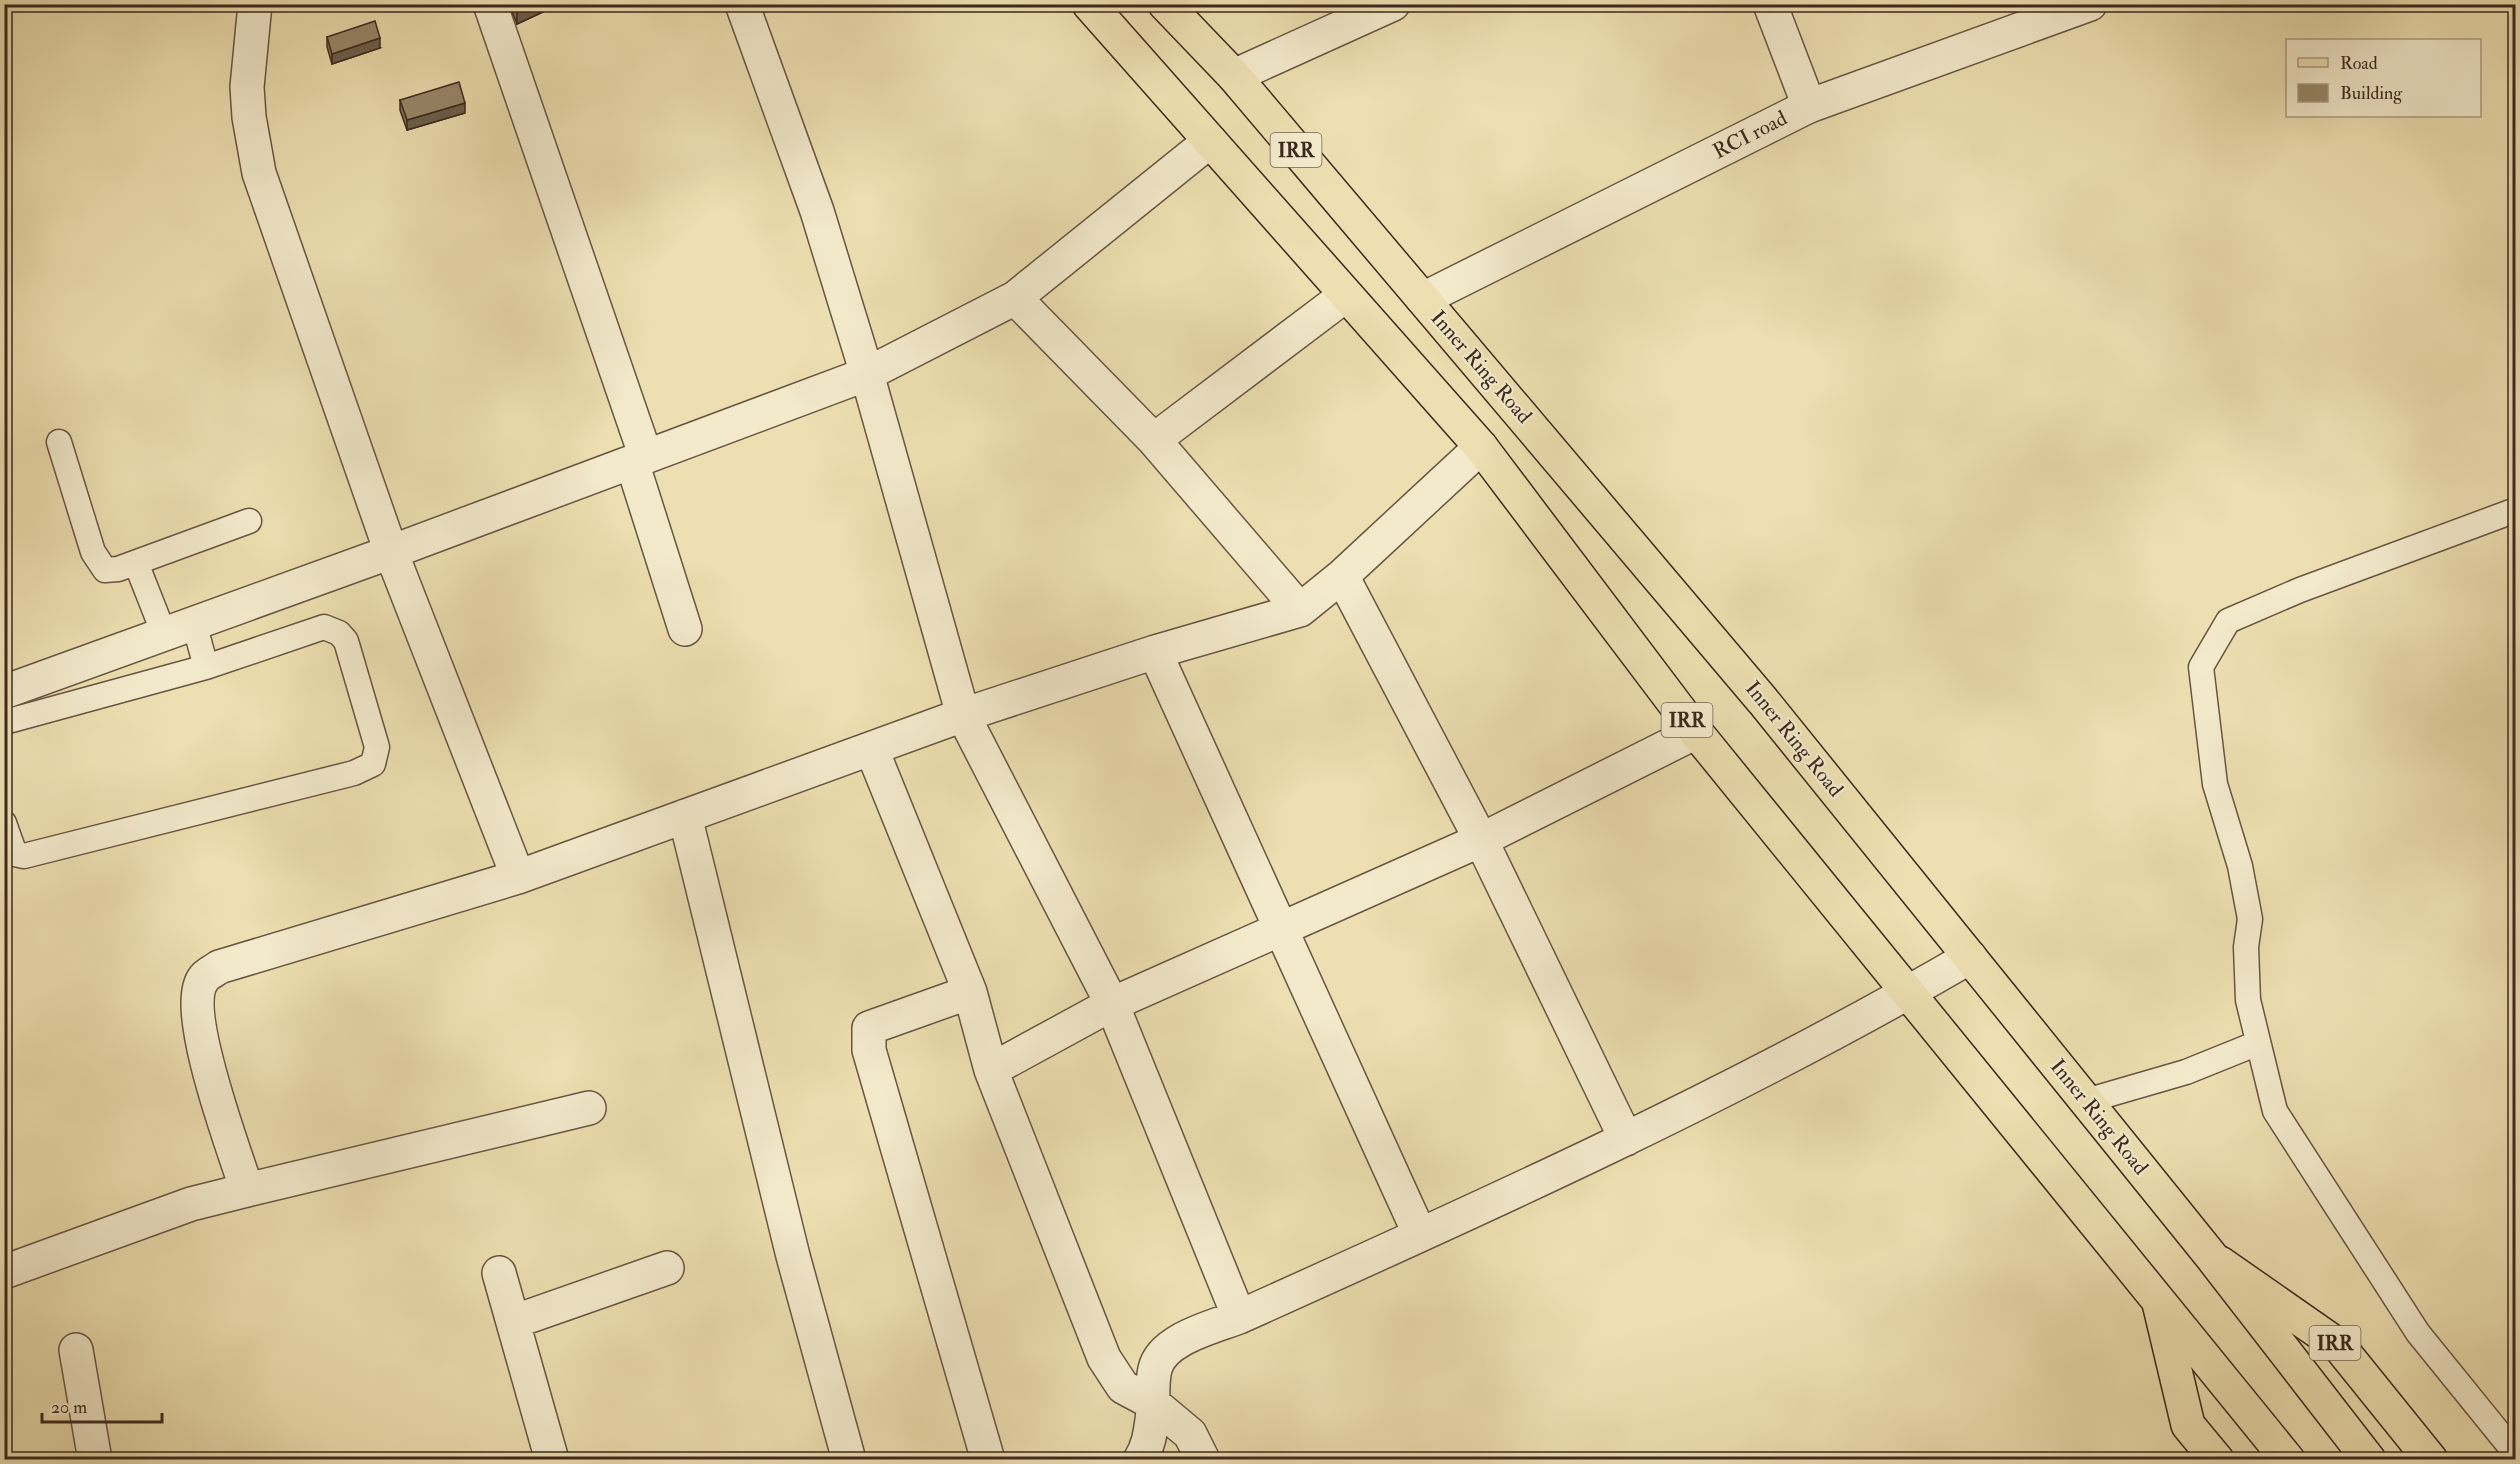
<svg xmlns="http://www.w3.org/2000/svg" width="2520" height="1464" font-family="'IM FELL Double Pica',serif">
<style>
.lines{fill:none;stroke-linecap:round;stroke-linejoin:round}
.service-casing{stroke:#685643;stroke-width:27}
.minor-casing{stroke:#685643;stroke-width:36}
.tertiary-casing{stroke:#685643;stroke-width:36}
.primary-casing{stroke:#3c291e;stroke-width:36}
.trunk-casing{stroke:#3c291e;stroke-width:36}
.service{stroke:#f3eacc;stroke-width:24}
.minor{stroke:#f3eacc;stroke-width:33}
.tertiary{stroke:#f3eacc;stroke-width:33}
.primary{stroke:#eddfb1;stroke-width:33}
.trunk{stroke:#eddfb1;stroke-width:33}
.wall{fill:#83755b;stroke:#3c291e;stroke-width:1.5}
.shaded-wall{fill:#6a5f4a;stroke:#3c291e;stroke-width:1.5}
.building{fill:#98886a;stroke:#3c291e;stroke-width:1.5}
.labels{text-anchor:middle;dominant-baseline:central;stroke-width:4.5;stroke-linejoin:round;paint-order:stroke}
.shield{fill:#f3eacc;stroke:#736352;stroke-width:1.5}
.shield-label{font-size:20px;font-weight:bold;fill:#3c291e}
.street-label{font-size:21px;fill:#3c291e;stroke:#f3eacc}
</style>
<rect width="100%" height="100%" fill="#eddfb1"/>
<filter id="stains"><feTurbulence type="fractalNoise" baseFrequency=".00333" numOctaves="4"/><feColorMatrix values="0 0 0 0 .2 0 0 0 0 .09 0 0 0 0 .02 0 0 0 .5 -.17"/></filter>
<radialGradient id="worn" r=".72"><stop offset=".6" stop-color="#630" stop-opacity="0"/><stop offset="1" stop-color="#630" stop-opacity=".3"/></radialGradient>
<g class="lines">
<g class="service-casing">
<path id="service" d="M 59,442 L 93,552 L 105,570 L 118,569 L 249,521
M 2516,510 L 2300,590 L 2228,621 L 2201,667 L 2215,784 L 2240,866 L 2250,919 L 2246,947 L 2248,1000 L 2275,1111 L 2418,1333 L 2516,1454
M 136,563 L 164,634
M 12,720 L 206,667
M 4,823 L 15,854 L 24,856 L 354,773 L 373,764 L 377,747 L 346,641 L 339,633 L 324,627 L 206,667 L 194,623
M 2086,1101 L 2186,1072 L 2258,1043"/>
</g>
<g class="minor-casing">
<path id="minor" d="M 255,4 L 247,87 L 249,117 L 259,173 L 391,552 L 518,877
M 490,4 L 646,457
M 742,4 L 817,211 L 867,374 L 963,715 L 1112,1004 L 1239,1317
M 1770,4 L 1809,106
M 1234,76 L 1393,4
M 1015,298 L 1154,440 L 1300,610
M 1154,440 L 1346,295
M 632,462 L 685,629
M 1342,576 L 1481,840 L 1626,1139
M 1155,652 L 1420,1235
M 4,692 L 391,552 L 867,374 L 1015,298 L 1210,141
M 872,750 L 970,992 L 991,1070 L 1104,1358 L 1123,1387 L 1153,1403 L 1190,1434 L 1203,1460
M 685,816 L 793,1256 L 849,1460
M 970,992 L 869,1028 L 869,1050 L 988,1460
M 991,1070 L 1112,1004 L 1481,840 L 1696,732
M 247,1190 L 589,1108
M 4,1272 L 191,1204 L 247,1190 C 235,1153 180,1008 204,978 C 207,974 214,971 219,967 L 518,877 L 963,715 L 1155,652 L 1300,610 L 1342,576 L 1481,447
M 499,1273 L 552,1460
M 513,1322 L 667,1268
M 76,1350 L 95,1460
M 1140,1460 C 1148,1447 1150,1435 1152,1420 C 1154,1404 1151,1385 1155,1369 C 1162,1339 1213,1327 1239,1317 C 1486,1206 1735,1094 1970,957"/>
</g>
<g class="tertiary-casing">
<path id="tertiary" d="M 1423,299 L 1809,106 L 2090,4"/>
</g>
<g class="primary-casing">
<path id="primary" d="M 2220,1263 L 2339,1346 L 2431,1460
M 2159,1303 L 2188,1425 L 2217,1460"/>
</g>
<g class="trunk-casing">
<path id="trunk" d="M 1089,4 L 1481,447 L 1696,732 L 2288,1460
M 1165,4 L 1234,76 L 1763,701 L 2211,1256 L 2369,1460"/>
</g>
<use href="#service" class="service"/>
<use href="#minor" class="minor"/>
<use href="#tertiary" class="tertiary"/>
<use href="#primary" class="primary"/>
<use href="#trunk" class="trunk"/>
</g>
<path class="wall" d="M 509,4 L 560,4 L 517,24 Z
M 327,37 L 380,48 L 332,64 L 327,47 Z
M 400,100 L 465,113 L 407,130 L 400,110 Z"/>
<path class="shaded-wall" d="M 517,4 L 560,4 L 517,24 Z
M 380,38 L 380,48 L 332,64 L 332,54 Z
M 465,103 L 465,113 L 407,130 L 407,120 Z"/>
<path class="building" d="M 375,21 L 380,38 L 332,54 L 327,37 Z
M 459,82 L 465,103 L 407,120 L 400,100 Z"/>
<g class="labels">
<g class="shield">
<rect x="1270.5" y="133" width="51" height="34" rx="4.5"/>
<rect x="1661.5" y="703" width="51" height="34" rx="4.5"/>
<rect x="2309.5" y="1326" width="51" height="34" rx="4.5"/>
</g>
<g class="shield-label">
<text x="1296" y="150">IRR</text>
<text x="1687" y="720">IRR</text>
<text x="2335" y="1343">IRR</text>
</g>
<g class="street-label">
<text transform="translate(1750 135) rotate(-27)">RCI road</text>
<text transform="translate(1481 367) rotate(49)">Inner Ring Road</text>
<text transform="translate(1794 739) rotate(51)">Inner Ring Road</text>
<text transform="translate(2099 1117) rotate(51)">Inner Ring Road</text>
</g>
</g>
<rect width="2520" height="1464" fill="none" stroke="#eddfb1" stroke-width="24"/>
<rect x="6" y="6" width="2508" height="1452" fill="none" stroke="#3c291e" stroke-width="3"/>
<rect x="12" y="12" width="2496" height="1440" fill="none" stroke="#3c291e" stroke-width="1.5"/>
<rect x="2286" y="39" width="195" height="78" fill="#f3eacc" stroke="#aa9d86" stroke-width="1.5"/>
<rect x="2298" y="58" width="30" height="9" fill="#eddfb1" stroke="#aa9d86" stroke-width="1.5"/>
<text x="2340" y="69" font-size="18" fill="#3c291e">Road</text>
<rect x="2298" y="84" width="30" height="18" fill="#98886a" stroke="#aa9d86" stroke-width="1.5"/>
<text x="2340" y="99" font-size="18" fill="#3c291e">Building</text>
<path d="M42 1413v9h120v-9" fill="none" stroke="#3c291e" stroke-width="3"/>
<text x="51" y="1413" font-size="18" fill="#3c291e" stroke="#f3eacc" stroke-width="4.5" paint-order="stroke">20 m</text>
<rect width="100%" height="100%" filter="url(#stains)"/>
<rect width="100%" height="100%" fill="url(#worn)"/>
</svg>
